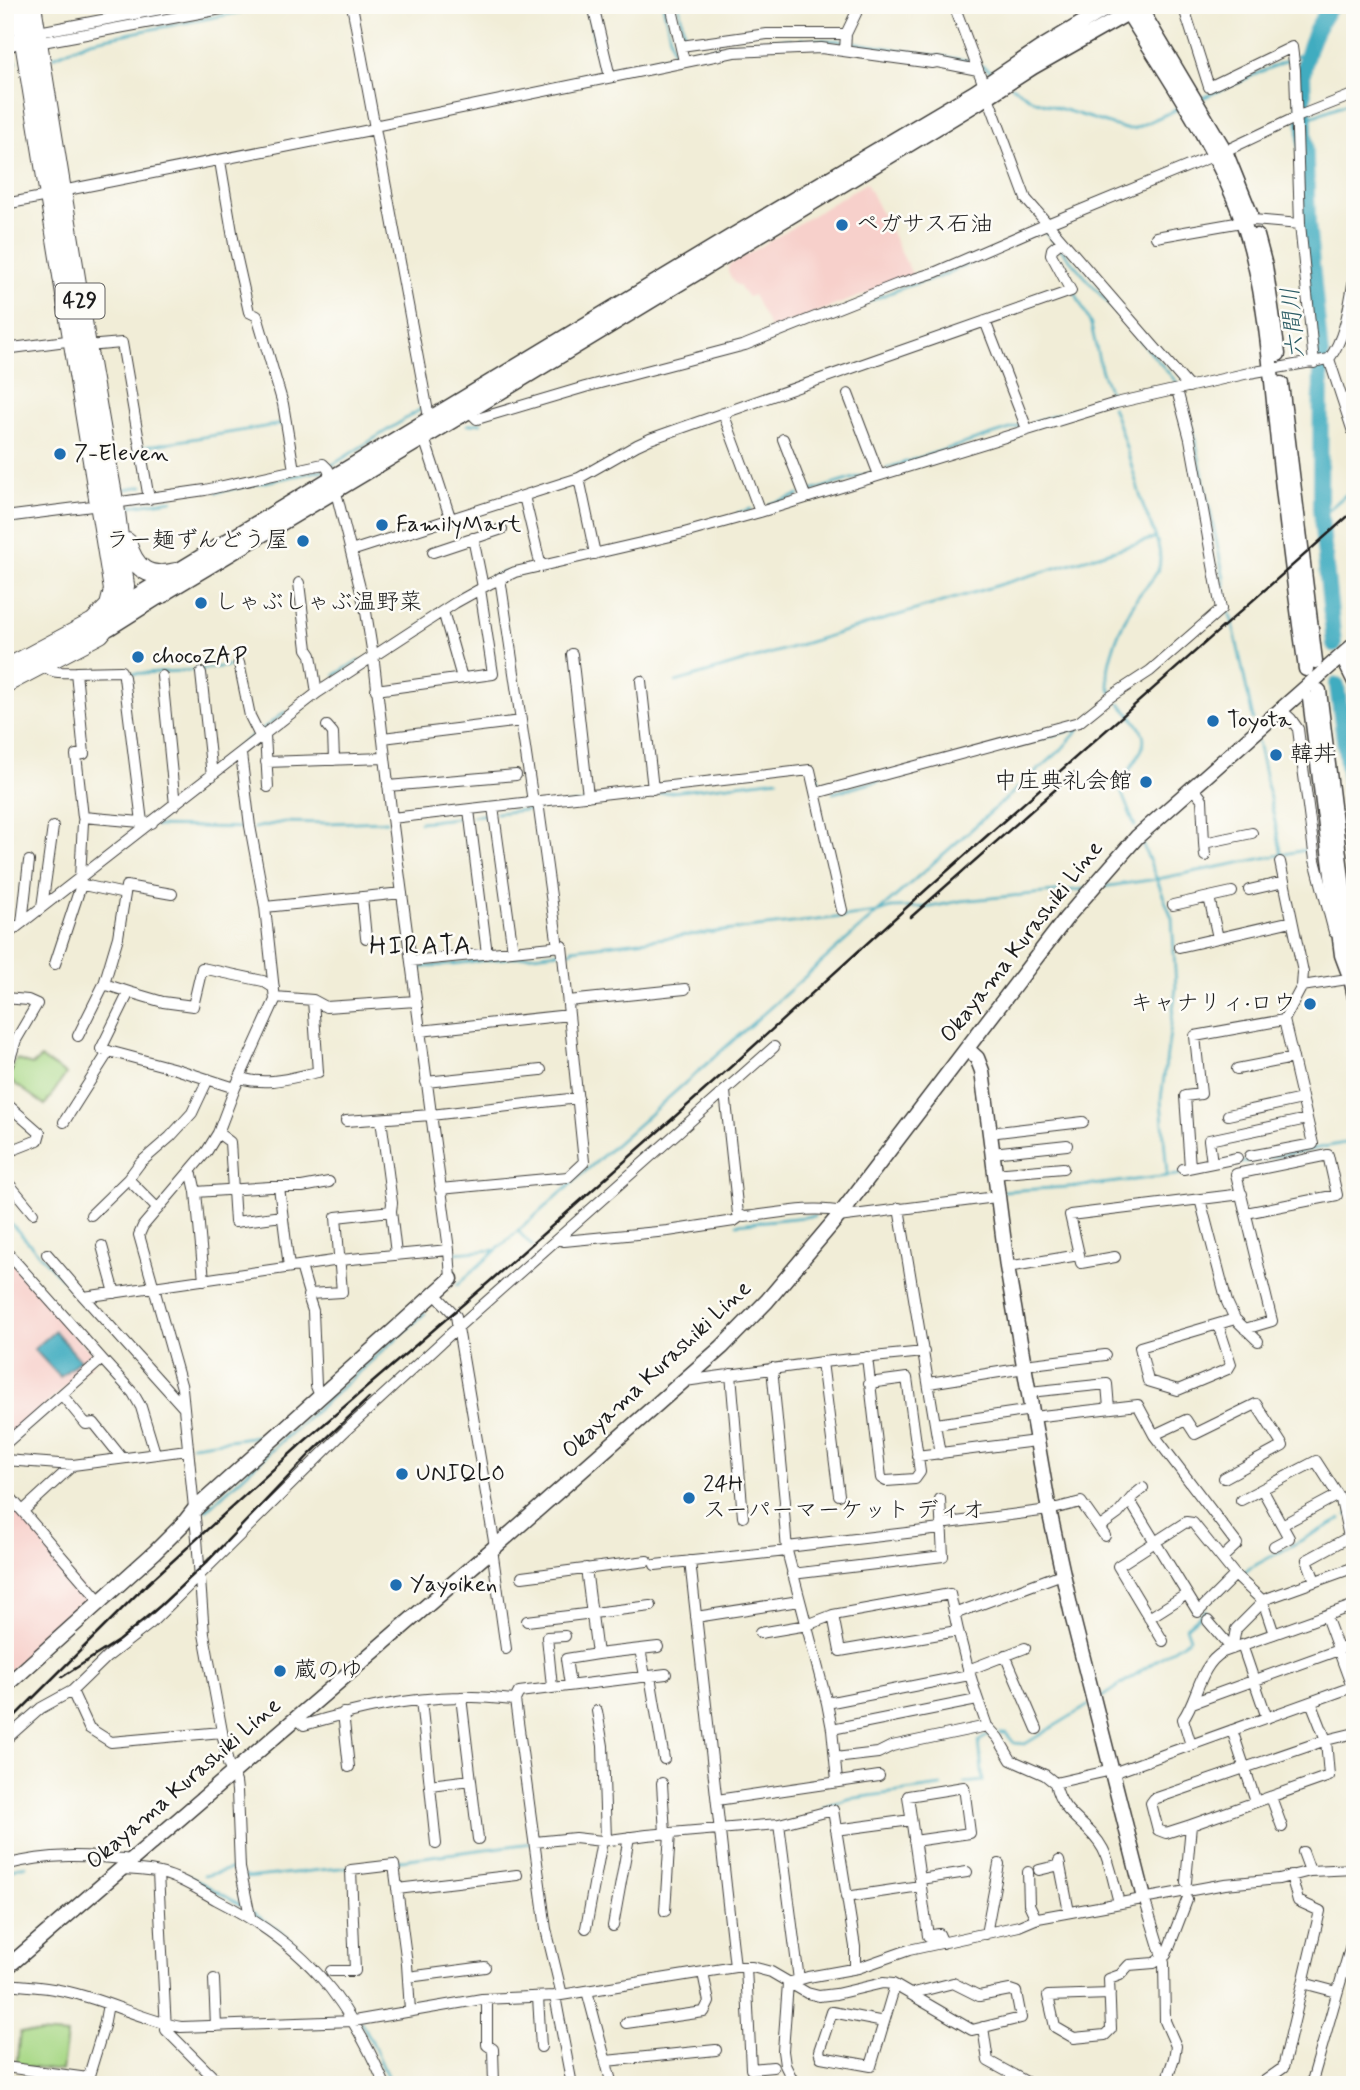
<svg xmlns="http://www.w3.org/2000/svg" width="1360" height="2090" font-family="Mynerve,'Klee One',sans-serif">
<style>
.built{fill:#f7d0cb}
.green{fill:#a8d886;stroke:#627a51;stroke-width:2}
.water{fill:#41acc0;stroke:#2e646e;stroke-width:2}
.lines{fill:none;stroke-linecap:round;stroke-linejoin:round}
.stream{stroke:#41acc0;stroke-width:2.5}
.river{stroke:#41acc0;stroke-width:16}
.street-casing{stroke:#3c3b38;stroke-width:12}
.secondary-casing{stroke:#3c3b38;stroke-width:17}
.highway-casing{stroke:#3c3b38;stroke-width:20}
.street{stroke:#fff;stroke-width:10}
.secondary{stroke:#fff;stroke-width:14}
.highway{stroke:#fff;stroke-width:18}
.rail{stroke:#1c1c1c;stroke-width:2.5}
.poi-dot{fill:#1f6fb2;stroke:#fdfcf7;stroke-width:2.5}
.labels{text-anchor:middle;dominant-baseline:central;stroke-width:5;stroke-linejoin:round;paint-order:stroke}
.shield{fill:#fdfcf7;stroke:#605f5e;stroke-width:2}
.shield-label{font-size:21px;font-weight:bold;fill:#1c1c1c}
.poi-label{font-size:23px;fill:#1c1c1c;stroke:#fdfcf7;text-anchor:start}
.street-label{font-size:23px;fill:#1c1c1c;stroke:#fdfcf7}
.water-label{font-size:24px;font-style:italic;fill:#2d5d66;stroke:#fdfcf7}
.quarter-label{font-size:26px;letter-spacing:2px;fill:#1c1c1c;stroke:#fdfcf7}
</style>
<rect width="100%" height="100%" fill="#fdfcf7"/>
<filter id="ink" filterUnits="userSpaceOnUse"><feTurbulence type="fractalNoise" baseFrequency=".0143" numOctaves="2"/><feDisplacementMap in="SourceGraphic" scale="14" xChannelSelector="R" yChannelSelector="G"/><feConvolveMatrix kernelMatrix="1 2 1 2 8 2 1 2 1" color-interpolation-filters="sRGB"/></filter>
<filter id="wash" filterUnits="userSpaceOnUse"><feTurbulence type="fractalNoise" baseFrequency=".00686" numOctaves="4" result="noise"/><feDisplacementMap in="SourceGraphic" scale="28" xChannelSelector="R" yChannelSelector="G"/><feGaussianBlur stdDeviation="1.57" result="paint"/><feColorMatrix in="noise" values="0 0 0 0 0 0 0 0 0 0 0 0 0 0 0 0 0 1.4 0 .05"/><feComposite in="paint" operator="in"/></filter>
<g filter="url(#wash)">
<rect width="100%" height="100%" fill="#f1edd7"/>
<path class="built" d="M 866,183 L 913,276 L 771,330 L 753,295 L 748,297 L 739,286 L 734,283 L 728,272 L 728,266 Z
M 5,1255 L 92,1354 L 92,1364 L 5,1440 Z
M 5,1497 L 92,1598 L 5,1675 Z"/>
<path class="green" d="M 41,1058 L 66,1074 L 45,1105 L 8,1079 L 16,1059 L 32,1065 Z
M 20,2032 L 67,2035 L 62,2071 L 16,2066 Z"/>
<path class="water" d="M 55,1331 L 80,1360 L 60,1377 L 34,1349 Z"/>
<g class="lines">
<path class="stream" d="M 587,5 L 601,72 L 605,71
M 663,5 L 674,56
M 679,5 L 685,38
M 49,35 L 210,5
M 801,39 L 844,41
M 850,42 L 971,61
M 1296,56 L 1306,52
M 53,57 L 90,41 L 278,5
M 5,64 L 17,62
M 981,65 L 996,74
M 612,69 C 672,56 730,42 791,39
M 1012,86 L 1033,100 L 1125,129 L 1133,129 L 1182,107
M 1200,99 L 1290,59
M 1306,119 L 1355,100
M 1043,230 L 1055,242
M 1060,248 L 1179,385
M 1075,292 L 1091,325 L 1101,369 L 1110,393 L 1110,401
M 832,316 L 907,286 L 939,277 L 998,250
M 1182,391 L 1195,438 L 1224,578 C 1223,594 1228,610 1233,624 L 1253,719
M 1034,422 L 1109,398
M 467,425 L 481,423
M 142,447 L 282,424 L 282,426
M 329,467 L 421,409
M 887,468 L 1023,425
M 126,489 L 143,486
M 811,491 L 871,473
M 217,492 L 323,470
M 770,504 L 799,495
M 131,506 L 172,500
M 738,513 L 751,509
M 1321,516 L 1355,487
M 5,522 L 89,511
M 488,579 L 504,572
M 462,594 L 477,584
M 127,674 L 198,670 L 235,665
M 335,675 L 359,660
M 676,682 L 1155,538
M 1112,693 C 1098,671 1124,619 1137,598 C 1144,587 1155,580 1159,567 C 1164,547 1149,524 1143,505 C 1133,472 1125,439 1112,407
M 1120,704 C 1164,747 1137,746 1120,789 L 1135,826
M 260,731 L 285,712
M 1258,742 L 1282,855
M 215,766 L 253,735
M 812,774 L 817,774 L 821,790
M 833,793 L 1080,728
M 541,808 L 778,779
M 496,813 L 535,809
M 472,816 L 490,814
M 420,822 L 465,817
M 156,826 L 248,828
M 254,828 L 284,822 L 328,823 L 387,821
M 1143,845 L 1172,918 L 1176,988 L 1161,1099 L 1167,1174
M 1350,845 L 1355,844
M 1102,887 L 1157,879 L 1305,850
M 565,952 L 572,951 L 572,949 L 877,913 L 891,908 L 931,907 L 960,901 L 1085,889
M 417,968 L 559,952
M 1004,1191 L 1083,1186 L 1177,1175 L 1355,1141
M 5,1217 L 61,1278
M 737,1224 L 814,1216
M 518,1231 L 533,1247
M 453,1253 L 495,1250
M 457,1285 L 1061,750 L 1083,725
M 178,1408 L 181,1439
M 284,1437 L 286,1437 L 425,1313
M 192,1445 L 265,1435
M 206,1510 L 286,1437
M 1347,1515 L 1355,1511
M 1240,1576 L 1250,1568 L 1341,1519
M 1102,1697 L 1190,1638 L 1186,1627 L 1206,1610
M 1000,1733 L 1006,1733 L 1014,1743 L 1025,1744 L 1089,1705
M 965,1783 L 983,1781 L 979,1741 L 989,1735
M 824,1808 L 848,1799 L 941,1786
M 393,1861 L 532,1843
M 153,1867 C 184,1869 219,1893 246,1908
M 5,1871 L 26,1865
M 204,1876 L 238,1867
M 246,1876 L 246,1878 L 349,1867
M 251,1912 C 294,1937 331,1974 357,2017
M 361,2022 L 371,2039 L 391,2085"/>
<path class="river" d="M 1332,5 C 1315,27 1307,47 1303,74 L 1308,224 L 1321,356 L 1320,508 L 1334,644
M 1337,685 L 1355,825"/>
</g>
</g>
<g filter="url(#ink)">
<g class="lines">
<g class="street-casing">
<path id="street" d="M 352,5 L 428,412 L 433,424
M 593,5 L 610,77
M 671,5 L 684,61
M 954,5 L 1026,199 L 1189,387
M 1183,5 L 1209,87 L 1292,47 L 1295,70 L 1300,224 L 1314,363
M 33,33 L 182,5
M 37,43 L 243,5
M 681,46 L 767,34 L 846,34
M 845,50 L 846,34 L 860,5
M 374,126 L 734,52 L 821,48 L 932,63 L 937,62 L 978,70
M 220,161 L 235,250 L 249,312 L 257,316 L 283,404 L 294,470
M 62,191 L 375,129
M 5,204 L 53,195
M 1156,237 L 1253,220 L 1300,224
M 985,321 L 1027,429
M 87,346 L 122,343 L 149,499
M 5,349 L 74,340
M 1329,359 L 1353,432 L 1355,432
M 848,394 L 879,475
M 469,411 L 477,419 L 585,387 L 745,345 L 898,284 L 936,272 L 1047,224 L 1225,151 L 1299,116 L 1355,94
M 723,413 L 760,512
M 424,438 L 451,520
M 783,439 L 806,498
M 579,478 L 595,554
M 524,496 L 541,567
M 114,503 L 205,490 L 323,464 L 328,469 L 338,500 L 366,612 L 374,662 L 392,818 L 449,1250 L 451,1279
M 5,517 L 100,505
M 473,538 L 483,587
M 351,551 L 579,478 L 637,445 L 650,439 L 1071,291 L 1051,254 L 1052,249 L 1062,241
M 433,552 L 502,529
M 500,578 L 533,802
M 299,583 L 307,649 L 311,655 L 317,693
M 443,611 L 462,678
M 572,654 L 588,796
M 239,663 L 250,716 L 261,738
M 44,664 C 51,675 63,672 76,672 L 84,754 L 76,755 L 83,817 L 152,823
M 76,672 L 121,671
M 201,673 L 212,776
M 162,676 L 175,805
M 124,677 L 142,822
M 641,681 L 653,789
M 376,690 L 493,674 L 480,589
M 1280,709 L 1291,719 L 1298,729 L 1315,860 L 1334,932
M 327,726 L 333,733 L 334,760
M 265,735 L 268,787
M 383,738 L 521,721
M 241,754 L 250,826 L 265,907 L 275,1000 L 235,1088 L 218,1133 L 207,1151 L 143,1226 L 139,1235 L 182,1388 L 197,1538 L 204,1634 L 228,1764 L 236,1782 L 237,1791 L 240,1868 L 250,1916
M 266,762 L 385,758
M 388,786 L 516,775
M 1192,786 L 1202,799 L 1204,843 L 1252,833
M 816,793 L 1079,722 L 1110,697 L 1150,671 L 1221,609 L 1190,439 L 1177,390
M 538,802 L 558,947
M 493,807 L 513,951
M 469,810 L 487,954
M 392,818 L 810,770 L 842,910
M 1204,843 L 1205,856
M 1280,862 L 1303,972 L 1302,986
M 80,878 L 83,822
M 74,883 L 125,894 L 118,937 L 104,984 L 129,992 L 101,1049 L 176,1069 L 235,1088
M 1249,890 L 1284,882
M 125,894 L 126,886 L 172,894
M 362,897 L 366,938
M 1209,897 L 1218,938
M 1173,905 L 1232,892
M 42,907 L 53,827
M 265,907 L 402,893
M 22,923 L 29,861
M 5,936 L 317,693 L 455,603 L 491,583 L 515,572 L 684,533 L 760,512 L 1116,403 L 1249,373 L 1329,359 C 1347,335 1349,303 1355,274
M 1179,947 L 1292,921
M 411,961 L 562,946 L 584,1162 L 568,1177 L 440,1189
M 55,964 L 81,885
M 129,992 L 163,1002 L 193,1006 L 202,968 L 263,981 L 274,988
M 275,997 L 313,1000 L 326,1007 L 416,1001
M 5,998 L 28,1000 L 37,1004 L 16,1040 L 5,1074
M 568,1001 L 685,989
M 420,1031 L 569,1015
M 78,1036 L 104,984
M 1237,1069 L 1293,1058
M 240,1078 C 268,1086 290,1078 318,1072 L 313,1000
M 426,1082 L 541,1070
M 725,1092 L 738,1214 L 744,1217 C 775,1214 811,1205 842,1212
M 5,1105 L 8,1105 L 40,1133 L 38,1140 L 5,1153
M 1228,1115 L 1302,1099
M 381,1119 L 392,1203 L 391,1211
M 346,1121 L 431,1115 L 578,1098
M 64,1122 L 109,1051
M 218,1133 L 230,1142 L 235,1222 L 282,1216
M 989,1133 L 1083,1122
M 992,1153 L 1067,1145
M 1250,1156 L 1313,1144 L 1284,1020 L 1302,986 L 1354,978
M 1212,1163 L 1209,1140 L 1307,1119
M 1190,1167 L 1185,1096 L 1201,1094 L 1195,1036 L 1284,1020
M 1183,1169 L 1237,1158
M 191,1170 L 196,1192 L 270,1187 L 302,1187 L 329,1182
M 994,1174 L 1063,1168
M 5,1179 L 33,1213
M 128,1179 L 158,1209
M 279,1187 L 289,1267
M 196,1192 L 204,1280
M 1200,1199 L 1227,1302 L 1235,1319 L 1258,1341
M 899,1208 L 940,1454
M 91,1215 L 128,1179 L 140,1163 L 170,1137 L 192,1113 L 208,1079
M 838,1217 L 996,1197
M 558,1239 L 564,1241 L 668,1231 L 734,1221 L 741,1216
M 102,1246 L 115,1293
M 5,1250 L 102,1359 L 5,1444
M 47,1254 L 84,1297 L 340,1260 L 449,1250
M 1115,1257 L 1081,1263 L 1070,1215 L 1242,1194
M 301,1266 L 309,1294 L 342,1292 L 336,1217 L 391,1211 L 396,1254
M 1007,1267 L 1079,1255
M 309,1294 L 308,1296 L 313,1311 L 316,1386 L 320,1396
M 435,1294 L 456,1316 L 495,1547
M 84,1297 L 183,1407
M 1218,1324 L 1231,1364 L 1228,1369 L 1178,1390 L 1148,1381 L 1140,1347 L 1235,1319
M 1245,1329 L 1272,1321 L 1236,1174 L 1328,1155 L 1337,1195 L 1246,1213
M 867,1357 L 881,1478 L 886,1481 L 915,1479 L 920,1472 L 907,1378 L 869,1383
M 102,1359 L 133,1393 L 141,1407 L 155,1453
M 822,1362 L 839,1495
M 1024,1365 L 1105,1355
M 772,1368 L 785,1502 L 784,1512 L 787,1551 L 827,1703 L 832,1729 L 837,1781
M 731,1374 L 743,1517
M 685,1381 L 822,1362 L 924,1352
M 929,1383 L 1025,1368
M 1029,1392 L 1107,1384 L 1109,1408
M 62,1395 L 86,1424 L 94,1423 L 122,1458
M 1033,1417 L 1138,1405 L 1154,1435 L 1186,1420 L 1195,1434 L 1256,1404 L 1283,1446 L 1224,1478
M 936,1424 L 1032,1410
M 1154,1435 L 1237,1544 L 1222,1558
M 917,1456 L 1036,1441
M 5,1460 L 73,1465 L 187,1450
M 1262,1489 L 1289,1538 L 1274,1546
M 5,1491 L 100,1601
M 1241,1500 L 1316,1461 L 1341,1500 L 1349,1537 L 1355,1542
M 1130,1501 L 1198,1612 L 1235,1575
M 23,1511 L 73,1465
M 948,1523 L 1049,1510 L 1081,1502 L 1105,1536
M 1282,1525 L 1338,1495
M 1100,1527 L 1118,1514 L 1133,1496 L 1143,1488
M 787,1547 L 941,1529
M 492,1549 L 506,1649
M 690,1561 L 735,1967
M 655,1565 L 787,1551
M 586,1568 L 597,1654 L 658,1647
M 792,1574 L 943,1556 L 940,1499
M 522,1577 L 647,1561
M 1315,1581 L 1307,1560 L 1349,1537
M 954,1614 L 1062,1574
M 1326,1616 L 1352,1687
M 696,1617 L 799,1601
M 1149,1618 L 1187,1594
M 527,1621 L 651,1606
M 1208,1621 L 1232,1649
M 957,1631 L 840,1651 L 833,1615 L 950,1594 C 959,1639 971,1683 987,1726
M 760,1633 L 807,1625 L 833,1615
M 1163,1641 L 1118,1566 L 1186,1522 L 1193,1523 L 1235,1575 L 1263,1601 L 1274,1634
M 1242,1645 L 1267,1718
M 640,1649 L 645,1676
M 1232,1649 L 1236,1629 L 1266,1599 L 1355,1567
M 1005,1655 L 1037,1729
M 968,1670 L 1025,1648
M 650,1676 L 664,1759
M 570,1685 L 566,1659 L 597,1654
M 552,1687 L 547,1637 L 565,1636
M 72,1691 L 89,1728 L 111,1742 L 222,1732
M 461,1697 L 478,1839
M 421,1700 L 436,1844
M 1311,1702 L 1326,1740 L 1329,1776 L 1191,1825 L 1166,1833 L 1158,1830 L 1151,1803 L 1154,1799 L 1326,1740 L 1355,1733
M 827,1703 L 969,1675
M 1192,1703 L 1355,1644
M 597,1711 L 603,1746 L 606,1840
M 343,1713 L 349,1767
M 296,1718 L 304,1725 C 355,1710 406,1698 460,1697 C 478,1696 497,1699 515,1700
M 832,1729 L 977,1700
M 1232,1730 L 1256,1802
M 5,1740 L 41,1708 L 72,1691 L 107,1657 L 151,1623 L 345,1431 L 458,1327 L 774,1047
M 1191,1745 L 1183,1719 C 1198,1698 1199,1666 1223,1652 L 1355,1605
M 835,1758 L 878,1753 L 892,1746 L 987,1726 L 998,1738 L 1011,1760 L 1045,1775 L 1055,1783 L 1112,1770
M 1113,1773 L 1355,1686
M 662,1783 L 665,1834
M 1055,1783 C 1062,1818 1088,1821 1103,1849 C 1111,1864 1114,1886 1119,1902
M 430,1785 L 471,1780
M 1271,1797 L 1282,1827
M 717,1800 L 879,1776
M 779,1824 L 799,1980
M 836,1830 L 911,1820
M 914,1841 L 970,1833 L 964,1787 L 908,1796 L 928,1936 L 939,1934 L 943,1943
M 535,1842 L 575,1838 L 602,1841 L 647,1835 L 779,1824 L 833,1810 L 855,1947 L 855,1968
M 1303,1852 L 1310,1871
M 1059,1861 L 1069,1912
M 5,1865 C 52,1853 85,1855 132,1860
M 122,1869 C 136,1870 151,1870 164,1874 C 183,1879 200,1891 217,1900 C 305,1945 346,1995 385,2085
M 1039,1870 L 1060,1865
M 1028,1872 L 1029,1904 L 1036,1919
M 158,1873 L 166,2030 L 221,2085
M 920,1879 L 967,1872
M 1186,1882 L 1191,1825
M 397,1889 L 517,1875
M 846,1897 L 920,1886
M 1144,1898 L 1164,1963 L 1165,2021 L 1176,2046 L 1174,2058 L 1165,2085
M 665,1911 L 670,1833
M 613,1926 L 629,1837
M 586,1928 L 602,1841
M 986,1934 L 999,1864
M 746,1967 L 751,2069 L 773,2067
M 331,1971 L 355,1971 L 351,1870 L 394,1865 L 407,1964 L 410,2011
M 408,1977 L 485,1967
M 214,1979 L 216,2026
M 788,1983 L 808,1977 L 858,1968 L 909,1950 L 1019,1926 L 1038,1918 L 1225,1884 L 1279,1879 L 1310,1871 L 1355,1869
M 788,1983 L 783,2051 L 785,2065 L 795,2085
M 1303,1983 L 1337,1992
M 5,1984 C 33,1986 60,1988 87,1997 C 118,2006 148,2021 181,2027 L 354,2021 L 459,2003 L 482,1999 L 555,1996 L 735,1967 L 752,1967 L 771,1972 L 807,1993 L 819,1996 L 836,1994 L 883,1983 L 893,1984 L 972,2030 L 1021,2018 L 1016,1992 L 1010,1990 L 979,1996 L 953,1983 L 910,1994
M 587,1991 L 612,2085
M 1110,1994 L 1048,1996 L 1055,2027 L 1074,2038 L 1105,2035 L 1111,2029 L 1109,1979 L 1120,1975 L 1129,1965 L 1154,1963 L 1166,1955 L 1187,1900
M 562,1995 L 546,1929 L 515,1700 L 519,1692 L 666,1674
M 555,1996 L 572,2085
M 538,1997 L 541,2047
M 487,1999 L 487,2045 L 493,2049 L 494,2085
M 884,2022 L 832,2012 L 819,2051 L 821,2057 L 871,2066 L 895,1985
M 626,2023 L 704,2012 L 709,2002 L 703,1973
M 983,2027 L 988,2061 L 1032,2085
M 606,2061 L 716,2050
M 5,2067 L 88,2078
M 86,2085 L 104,2026 L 108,2004
M 1259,2085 L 1283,2068 L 1320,1911 L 1298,1901 L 1291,1875
M 1311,2085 L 1355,1931"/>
</g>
<g class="secondary-casing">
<path id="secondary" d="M 1138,5 L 1225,151 L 1250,213
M 1124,6 C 1167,76 1214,141 1242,219 C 1265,282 1270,365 1277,432 C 1285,511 1295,590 1306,669
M 5,46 L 23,38
M 1257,236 L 1265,266 L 1278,354
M 1281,384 L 1315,661
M 136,596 L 732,236 L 975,92 L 1039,49 L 1112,5
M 109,628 L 163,594 L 469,411 L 979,102 L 1033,67 L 1142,5
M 1342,656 L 1355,682
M 1319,691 L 1351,953 L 1351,978 L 1355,997
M 1310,699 L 1342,955 L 1348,971
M 967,1049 L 977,1058 L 982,1071 L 1007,1267 L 1049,1510 L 1072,1615 L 1144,1898
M 5,1687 L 155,1552 L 183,1524 L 194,1510 L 451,1279
M 5,1969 L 495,1547 L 722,1347 L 767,1301 L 842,1212 L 1067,917 L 1137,837 L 1355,644"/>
</g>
<g class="highway-casing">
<path id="highway" d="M 127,542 C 135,569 148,579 176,572
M 116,592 L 131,600 L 163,594
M 5,669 L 93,622 L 109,606 L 113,590 L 18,5
M 5,684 L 100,634 L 117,614 L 121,606 L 125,586 L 116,512 L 87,346 L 32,5"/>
</g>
<use href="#street" class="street"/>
<use href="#secondary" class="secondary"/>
<use href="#highway" class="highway"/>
<path class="rail" d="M 911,917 L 1074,773
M 62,1677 L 118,1641 L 160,1606 L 208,1561 L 311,1453 L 369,1398
M 5,1726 L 143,1588 L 301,1444 L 489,1282 L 734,1064 L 928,888 L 1355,510"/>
</g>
</g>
<g class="poi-dot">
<circle cx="842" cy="225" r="7"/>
<circle cx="60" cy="454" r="7"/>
<circle cx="382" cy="525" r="7"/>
<circle cx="303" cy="541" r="7"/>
<circle cx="201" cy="603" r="7"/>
<circle cx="138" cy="657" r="7"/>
<circle cx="1213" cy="721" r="7"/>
<circle cx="1276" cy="755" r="7"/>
<circle cx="1146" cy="782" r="7"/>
<circle cx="1310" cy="1004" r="7"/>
<circle cx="402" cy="1474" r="7"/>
<circle cx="689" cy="1498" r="7"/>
<circle cx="396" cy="1585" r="7"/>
<circle cx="280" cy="1671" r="7"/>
</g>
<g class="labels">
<rect class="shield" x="55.5" y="283.5" width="49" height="35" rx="5"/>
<g class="shield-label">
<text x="80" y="301">429</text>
</g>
<g class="poi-label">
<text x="856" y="225">ペガサス石油</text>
<text x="74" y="454">7-Eleven</text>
<text x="396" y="525">FamilyMart</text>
<text x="289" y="541" text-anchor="end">ラー麺ずんどう屋</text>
<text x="215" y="603">しゃぶしゃぶ温野菜</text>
<text x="152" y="657">chocoZAP</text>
<text x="1227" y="721">Toyota</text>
<text x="1290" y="755">韓丼</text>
<text x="1132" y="782" text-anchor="end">中庄典礼会館</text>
<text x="1296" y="1004" text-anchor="end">キャナリィ·ロウ</text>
<text x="416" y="1474">UNIQLO</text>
<text x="703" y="1485">24H<tspan x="703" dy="26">スーパーマーケット ディオ</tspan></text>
<text x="410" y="1585">Yayoiken</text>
<text x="294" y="1671">蔵のゆ</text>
</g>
<g class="street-label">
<text transform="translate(1022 942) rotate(-52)">Okayama Kurashiki Line</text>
<text transform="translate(657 1370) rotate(-43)">Okayama Kurashiki Line</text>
<text transform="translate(184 1784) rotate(-41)">Okayama Kurashiki Line</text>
</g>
<g class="water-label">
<text transform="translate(1294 323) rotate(-95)">六間川</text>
</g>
<g class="quarter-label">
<text x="421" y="947">HIRATA</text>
</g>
</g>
<rect width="1360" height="2090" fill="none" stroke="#fdfcf7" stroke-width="28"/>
</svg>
